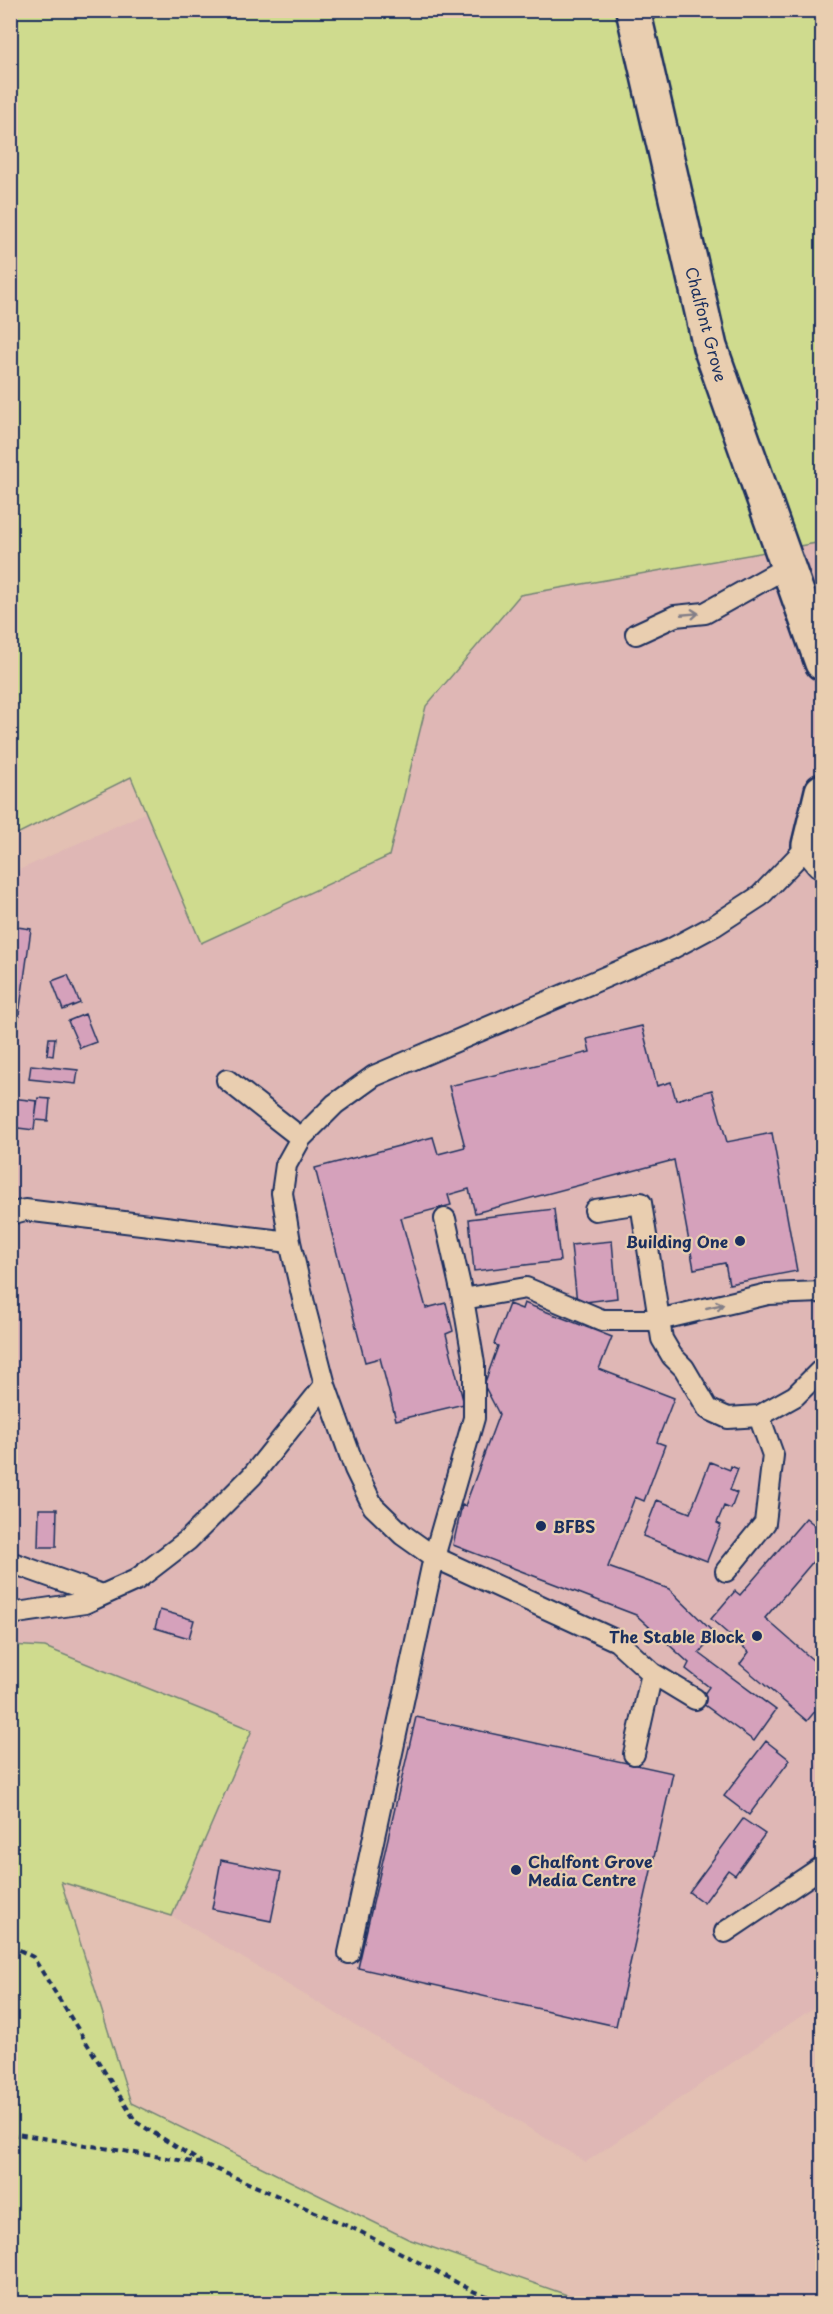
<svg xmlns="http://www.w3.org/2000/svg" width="833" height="2314" font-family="'Playpen Sans',sans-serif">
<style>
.built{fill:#dfb7b5}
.green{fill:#cfdb8e;stroke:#758576;stroke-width:1.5}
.building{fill:#d5a1bb;stroke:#1b2f5e;stroke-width:1.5}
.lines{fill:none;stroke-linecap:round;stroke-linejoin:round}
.lane-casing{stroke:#1b2f5e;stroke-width:24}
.street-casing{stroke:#1b2f5e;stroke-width:38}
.path{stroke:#1b2f5e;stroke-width:4;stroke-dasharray:6 4.5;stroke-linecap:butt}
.lane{stroke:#e9ceb0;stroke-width:20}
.street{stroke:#e9ceb0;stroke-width:33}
.oneway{stroke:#827e87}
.poi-dot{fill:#1b2f5e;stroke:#e9ceb0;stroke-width:2}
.labels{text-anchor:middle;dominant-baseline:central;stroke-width:4.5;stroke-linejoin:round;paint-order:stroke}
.street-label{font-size:16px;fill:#1b2f5e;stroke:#e9ceb0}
.poi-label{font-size:16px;font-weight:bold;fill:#1b2f5e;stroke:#e9ceb0;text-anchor:end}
</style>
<rect width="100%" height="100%" fill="#e3c0b3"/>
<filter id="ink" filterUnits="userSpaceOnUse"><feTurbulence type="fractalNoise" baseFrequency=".0167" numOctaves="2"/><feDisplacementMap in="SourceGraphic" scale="12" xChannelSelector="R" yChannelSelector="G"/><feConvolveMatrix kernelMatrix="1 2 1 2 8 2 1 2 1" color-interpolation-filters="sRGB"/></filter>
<g filter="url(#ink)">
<path class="built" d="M 822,542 L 822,2002 L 586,2162 L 172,1916 L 252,1730 L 45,1647 L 11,1645 L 10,874 L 156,808 L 520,595 Z"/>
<path class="green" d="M 11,11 L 822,11 L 822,542 L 520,595 L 426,706 L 389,856 L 201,943 L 131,777 L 11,837 Z
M 10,1645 L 45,1647 L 252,1730 L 172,1916 L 61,1882 L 131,2103 L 408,2239 L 590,2303 L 11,2303 Z"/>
<path class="building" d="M 10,926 L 31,929 L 10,1080 Z
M 68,975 L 80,1003 L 63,1010 L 52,981 Z
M 85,1014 L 96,1042 L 80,1048 L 68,1021 Z
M 642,1026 L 657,1086 L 671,1082 L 676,1100 L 712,1090 L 727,1142 L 772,1133 L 797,1271 L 729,1284 L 725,1263 L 694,1269 L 674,1160 L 475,1213 L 469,1189 L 448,1195 L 451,1205 L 401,1218 L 426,1308 L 446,1303 L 453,1331 L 446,1334 L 464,1404 L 396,1420 L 380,1358 L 365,1362 L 315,1168 L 433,1137 L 438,1154 L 465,1147 L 449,1086 L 590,1052 L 587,1039 Z
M 49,1038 L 55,1038 L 53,1056 L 47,1055 Z
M 31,1065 L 78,1070 L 76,1084 L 29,1079 Z
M 11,1098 L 37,1101 L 34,1130 L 10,1127 Z
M 38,1098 L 50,1099 L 48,1121 L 35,1120 Z
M 554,1209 L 560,1261 L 474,1271 L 469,1219 Z
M 612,1241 L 617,1298 L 577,1303 L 571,1245 Z
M 524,1303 L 612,1337 L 599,1369 L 674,1398 L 657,1442 L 665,1445 L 644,1501 L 635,1497 L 608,1567 L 669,1589 L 716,1635 L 699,1653 L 776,1710 L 754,1741 L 699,1701 L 709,1687 L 686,1669 L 689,1663 L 636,1615 L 453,1545 L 462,1505 L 465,1506 L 499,1414 L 484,1385 L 498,1346 L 494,1344 L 509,1304 L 522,1309 Z
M 710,1462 L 730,1470 L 731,1466 L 738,1469 L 730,1490 L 737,1493 L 731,1509 L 724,1506 L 717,1523 L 721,1525 L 707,1561 L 643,1536 L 657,1500 L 690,1513 Z
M 39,1509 L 57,1509 L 56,1547 L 38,1547 Z
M 806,1518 L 822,1531 L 822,1551 L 765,1618 L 822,1668 L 822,1703 L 807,1721 L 740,1664 L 749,1652 L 711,1619 L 735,1591 L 740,1595 Z
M 160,1610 L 194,1620 L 189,1638 L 155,1628 Z
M 416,1717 L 673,1773 L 616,2026 L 358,1968 Z
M 766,1741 L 790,1760 L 749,1815 L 724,1796 Z
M 743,1819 L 765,1834 L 735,1875 L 728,1870 L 704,1903 L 689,1892 Z
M 221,1860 L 281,1872 L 271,1921 L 212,1909 Z"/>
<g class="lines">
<g class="lane-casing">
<path id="lane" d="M 636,634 L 675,616 L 705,613 L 787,567
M 227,1080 L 301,1138
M 595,1210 L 641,1203 L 662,1339 L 672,1356 L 684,1368 L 708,1409 L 728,1418 L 759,1416 L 795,1396 L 822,1369
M 10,1214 L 25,1210 L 290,1242
M 445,1219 L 463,1299
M 10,1562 L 102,1595
M 726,1571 L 765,1523 L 773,1455 L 759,1416
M 10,1614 L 85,1603 L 136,1580 L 188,1540 L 252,1476 L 325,1385
M 652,1673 L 695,1699
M 634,1754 L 652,1673 L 617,1641 L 434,1557 L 403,1535 L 373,1506 L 355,1469 L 325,1385 L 306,1312 L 290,1242 L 282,1193 L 286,1165 L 301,1138 L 335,1104 L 374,1076 L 671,949 L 714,926 L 760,896 L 809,845
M 725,1932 L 822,1867
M 349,1953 L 434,1557 L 474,1418 L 474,1364 L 463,1299 L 526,1288 L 602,1320 L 658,1320 L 768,1294 L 822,1292"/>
</g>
<g class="street-casing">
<path id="street" d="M 633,10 L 710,347 L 822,663
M 822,791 L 809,845 L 822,861"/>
</g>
<path class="path" d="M 10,1945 L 33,1957 L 136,2122 L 201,2162
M 10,2137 L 17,2134 L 204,2164 L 359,2231 L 475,2292 L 511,2304"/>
<use href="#lane" class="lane"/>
<use href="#street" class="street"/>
</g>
<defs><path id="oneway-shaft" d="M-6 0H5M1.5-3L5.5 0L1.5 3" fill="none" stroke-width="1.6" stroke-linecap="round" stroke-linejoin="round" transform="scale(1.5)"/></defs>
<g class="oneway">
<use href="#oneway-shaft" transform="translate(690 614) rotate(-5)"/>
<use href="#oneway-shaft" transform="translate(715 1306) rotate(-13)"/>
</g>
</g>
<g class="poi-dot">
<circle cx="740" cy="1241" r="6"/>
<circle cx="541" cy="1526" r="6"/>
<circle cx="757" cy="1636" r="6"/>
<circle cx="516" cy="1870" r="6"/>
</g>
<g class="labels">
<g class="street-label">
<text transform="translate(707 324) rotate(75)">Chalfont Grove</text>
</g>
<g class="poi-label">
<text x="728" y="1241">Building One</text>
<text x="553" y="1526" text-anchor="start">BFBS</text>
<text x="745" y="1636">The Stable Block</text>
<text x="528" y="1861" text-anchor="start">Chalfont Grove<tspan x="528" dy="18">Media Centre</tspan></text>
</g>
</g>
<rect width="833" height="2314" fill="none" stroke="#e9ceb0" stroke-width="36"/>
<rect x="18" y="18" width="797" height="2278" fill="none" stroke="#1b2f5e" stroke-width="2" filter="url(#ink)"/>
</svg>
